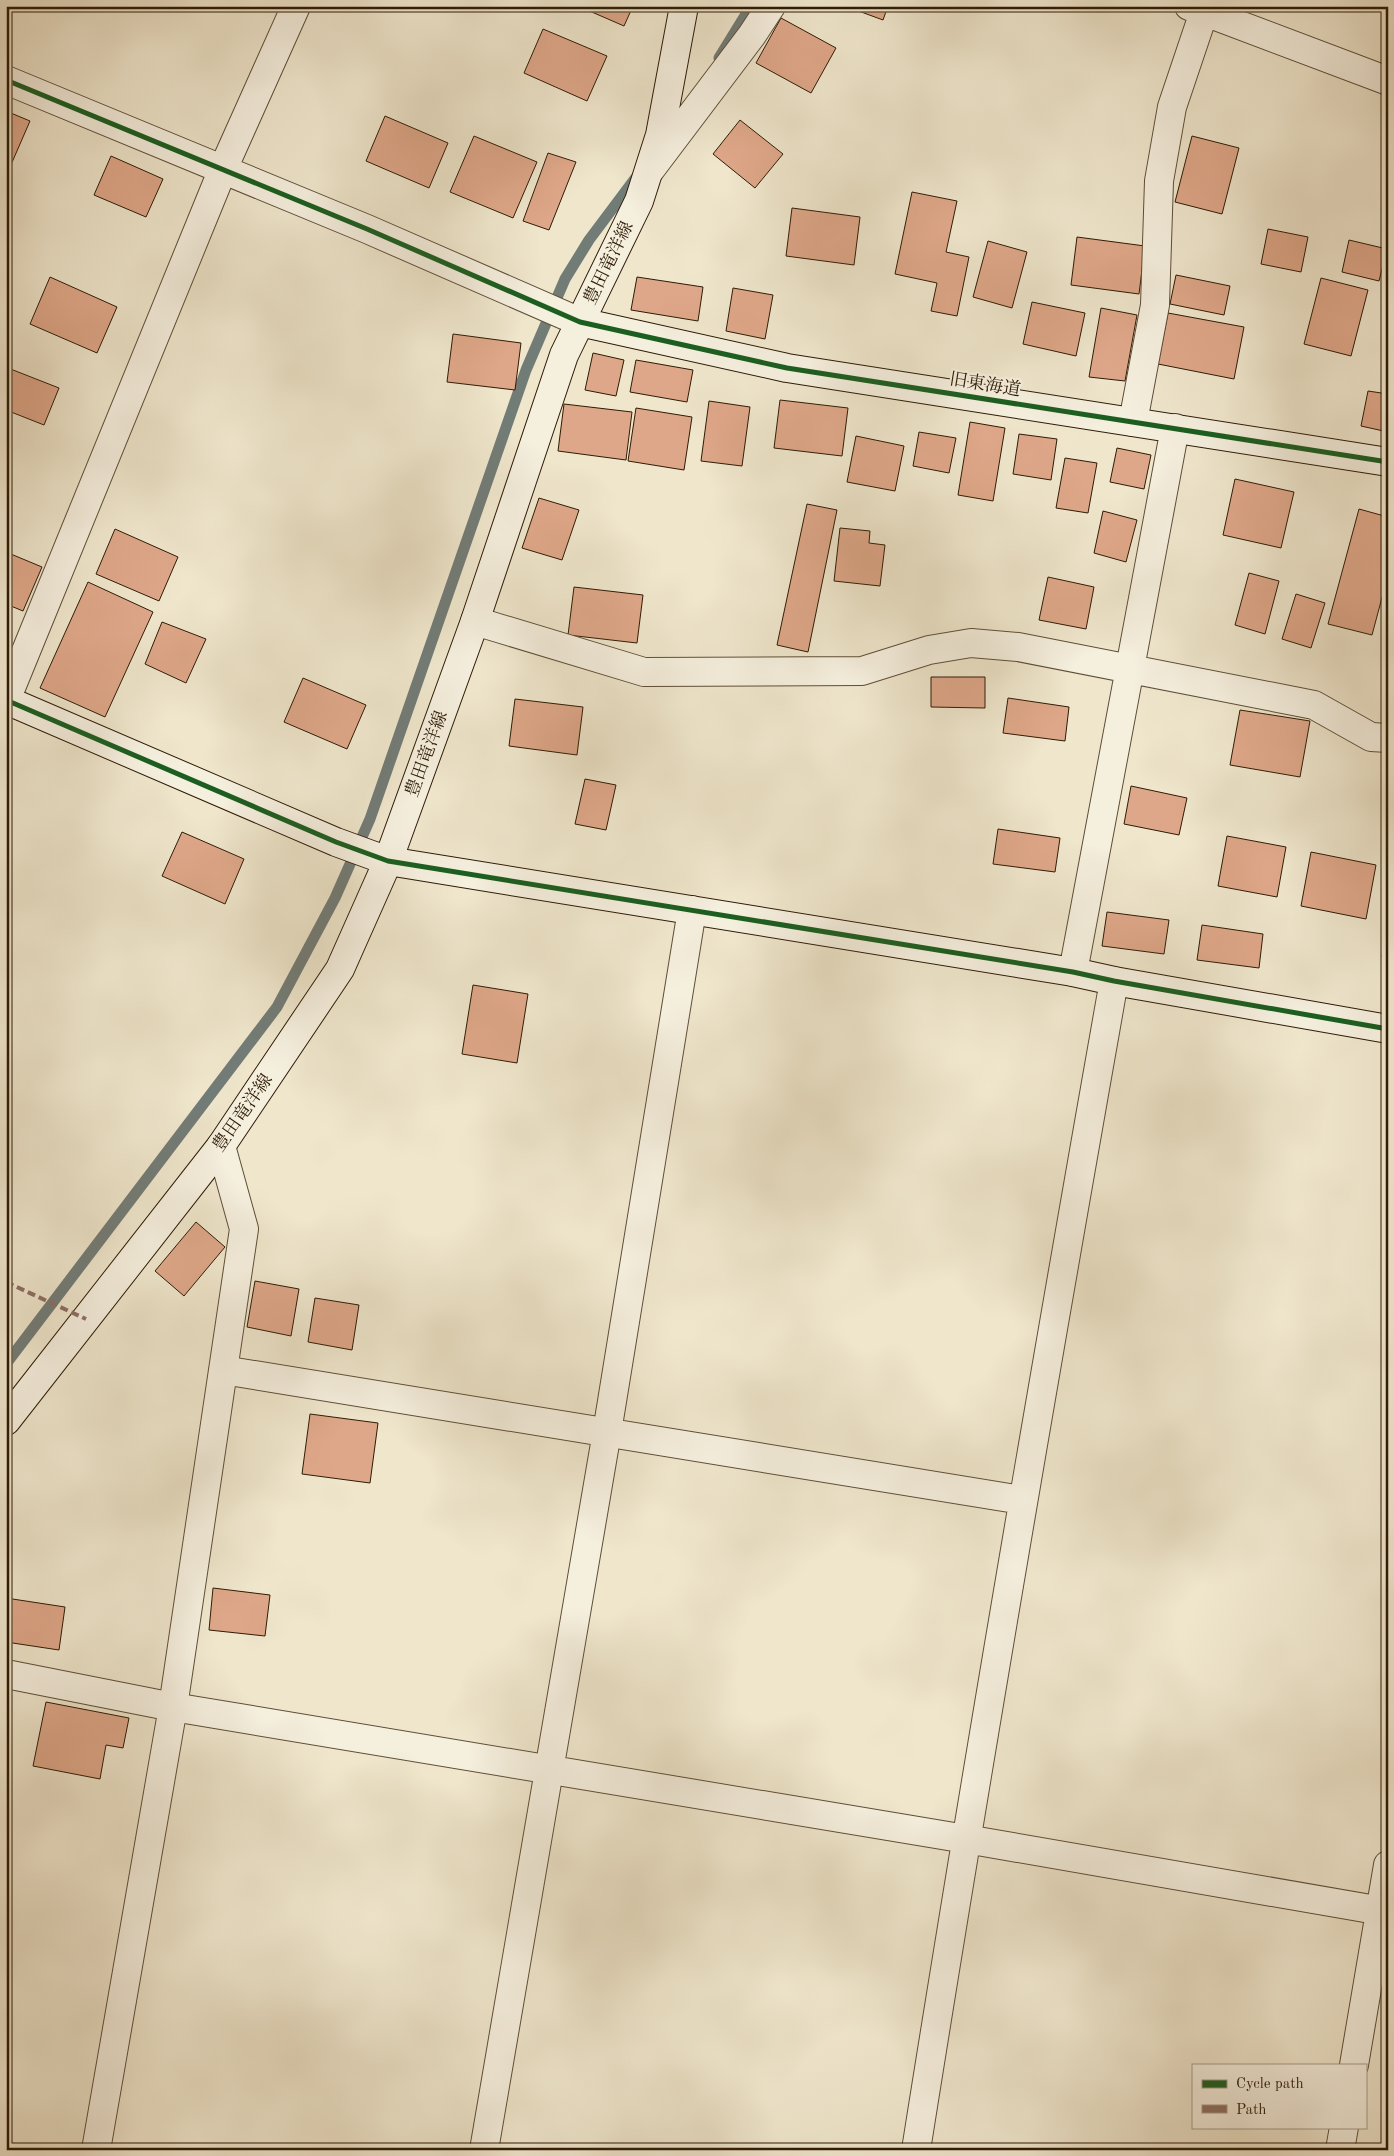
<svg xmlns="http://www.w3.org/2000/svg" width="1394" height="2156" font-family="'Old Standard TT','Noto Serif JP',serif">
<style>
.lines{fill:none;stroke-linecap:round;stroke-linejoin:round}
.stream{stroke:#727c77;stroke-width:11}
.building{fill:#dea789;stroke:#2e1b05}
.street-casing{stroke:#5e4e37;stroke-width:30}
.secondary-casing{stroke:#2e1b05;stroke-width:30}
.street{stroke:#f5efde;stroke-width:28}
.secondary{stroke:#f5efde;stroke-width:28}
.quiet{stroke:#8d6e63;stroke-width:4;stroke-dasharray:8 4;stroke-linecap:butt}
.cycleway-casing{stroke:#f5efde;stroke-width:8}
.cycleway{stroke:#1b5e20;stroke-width:5}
.labels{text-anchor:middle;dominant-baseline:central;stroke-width:4;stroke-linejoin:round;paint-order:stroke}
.street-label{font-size:18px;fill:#2e1b05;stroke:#f5efde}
</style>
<rect width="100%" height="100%" fill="#efe6cc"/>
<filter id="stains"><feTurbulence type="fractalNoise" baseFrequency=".004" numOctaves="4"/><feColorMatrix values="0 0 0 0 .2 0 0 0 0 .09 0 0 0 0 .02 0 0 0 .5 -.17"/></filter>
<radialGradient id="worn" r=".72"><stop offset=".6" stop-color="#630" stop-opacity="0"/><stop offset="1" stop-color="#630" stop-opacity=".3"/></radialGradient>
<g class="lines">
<path class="stream" d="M 719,58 L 751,6
M 6,1364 L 277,1007 L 335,898 L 370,819 L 526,370 L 565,279 L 589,240 L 637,176"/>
</g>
<path class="building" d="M 578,6 L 633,6 L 624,26 Z
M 845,6 L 888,6 L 883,20 Z
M 781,18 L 836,48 L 811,93 L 756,63 Z
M 543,29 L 607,56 L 587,101 L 524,73 Z
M 6,111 L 30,121 L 10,167 L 6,166 Z
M 385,116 L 448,143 L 429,188 L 366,161 Z
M 740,120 L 783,154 L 755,188 L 713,154 Z
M 474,136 L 537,162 L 513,218 L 450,192 Z
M 1192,136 L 1239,148 L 1222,214 L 1175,202 Z
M 548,153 L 576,162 L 549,230 L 523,221 Z
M 111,156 L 163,179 L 146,217 L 94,195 Z
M 912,192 L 957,201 L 946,252 L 969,257 L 957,316 L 931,311 L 937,283 L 895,274 Z
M 792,208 L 860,217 L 854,265 L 786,256 Z
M 1268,229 L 1308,237 L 1301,272 L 1261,264 Z
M 1077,237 L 1145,246 L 1139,294 L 1071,285 Z
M 1349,240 L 1387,249 L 1379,281 L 1342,272 Z
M 988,241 L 1027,252 L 1012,308 L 973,297 Z
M 1176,275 L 1230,286 L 1224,315 L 1170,304 Z
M 50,277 L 117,307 L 97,353 L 30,324 Z
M 637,277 L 703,287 L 698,321 L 631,310 Z
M 1321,278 L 1368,290 L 1351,356 L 1304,344 Z
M 733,288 L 773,295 L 765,339 L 726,331 Z
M 1032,302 L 1085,313 L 1076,356 L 1023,344 Z
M 1101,308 L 1137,315 L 1125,381 L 1089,377 Z
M 1168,313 L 1244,327 L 1234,379 L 1158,364 Z
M 453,334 L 521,343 L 515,390 L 447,382 Z
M 593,353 L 624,360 L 616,396 L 585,390 Z
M 636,360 L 693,370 L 687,402 L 630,392 Z
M 8,368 L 59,388 L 44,425 L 6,410 L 6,372 Z
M 1368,391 L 1388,394 L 1388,432 L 1361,426 Z
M 780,400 L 848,408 L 842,456 L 774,448 Z
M 709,401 L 750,407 L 742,466 L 701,461 Z
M 564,404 L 632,412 L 626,460 L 558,451 Z
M 636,408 L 692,417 L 684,470 L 628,461 Z
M 970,422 L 1005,428 L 993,501 L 958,495 Z
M 919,432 L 956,438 L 949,473 L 913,466 Z
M 1019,434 L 1057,439 L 1051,480 L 1013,474 Z
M 856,436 L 904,446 L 895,491 L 847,482 Z
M 1117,448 L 1151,455 L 1144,489 L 1110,482 Z
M 1065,458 L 1097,463 L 1088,513 L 1056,508 Z
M 1235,479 L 1294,492 L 1281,548 L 1223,535 Z
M 539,498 L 579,510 L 562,560 L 522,548 Z
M 807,504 L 837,510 L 808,652 L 777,645 Z
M 1359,509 L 1388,517 L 1388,575 L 1372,635 L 1328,624 Z
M 1103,511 L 1137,520 L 1126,562 L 1094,553 Z
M 840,528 L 870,531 L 869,543 L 885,545 L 880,586 L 834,581 Z
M 115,529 L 178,557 L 159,601 L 96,574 Z
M 6,552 L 42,567 L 23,611 L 6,604 Z
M 1249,573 L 1279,581 L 1265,634 L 1235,625 Z
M 1048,577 L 1094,587 L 1086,629 L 1039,620 Z
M 88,582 L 153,612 L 105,717 L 40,688 Z
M 574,587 L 643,595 L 637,643 L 568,635 Z
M 1296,594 L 1325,603 L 1311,648 L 1282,639 Z
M 162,622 L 206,639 L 186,683 L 145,664 Z
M 931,677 L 985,677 L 985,708 L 931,707 Z
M 303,678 L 366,705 L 347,749 L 284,722 Z
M 1008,698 L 1069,707 L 1065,741 L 1003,733 Z
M 515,699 L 583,707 L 577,755 L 509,746 Z
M 1240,710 L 1310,721 L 1300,777 L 1230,765 Z
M 585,779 L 616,785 L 606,830 L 575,824 Z
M 1131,786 L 1187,798 L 1179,835 L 1124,824 Z
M 998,829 L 1060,838 L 1055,872 L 993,864 Z
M 182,832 L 244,859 L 225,904 L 162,876 Z
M 1227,836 L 1286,847 L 1277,897 L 1218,886 Z
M 1311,852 L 1376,865 L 1366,919 L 1301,906 Z
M 1107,912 L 1169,920 L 1164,954 L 1102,946 Z
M 1202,925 L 1263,934 L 1259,968 L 1197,960 Z
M 1388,925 L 1388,958 L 1382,957 Z
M 473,985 L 528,994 L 517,1063 L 462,1054 Z
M 196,1222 L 225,1247 L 184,1296 L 155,1271 Z
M 255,1281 L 299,1289 L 291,1336 L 247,1327 Z
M 315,1298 L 359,1305 L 352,1350 L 308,1342 Z
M 310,1414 L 378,1423 L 370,1483 L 302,1474 Z
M 213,1588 L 270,1595 L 265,1636 L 209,1630 Z
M 6,1598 L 65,1607 L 59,1650 L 6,1642 Z
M 46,1702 L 129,1718 L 123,1748 L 106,1745 L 100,1779 L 33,1766 Z"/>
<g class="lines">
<g class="street-casing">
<path id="street" d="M 1189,6 L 1388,81
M 6,80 L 367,229 L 580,322
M 650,170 L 752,35 L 771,6
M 1133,422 L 1155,305 L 1159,181 L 1172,107 L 1206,6
M 475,621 L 644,672 L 862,671 L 929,650 L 971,643 L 1018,647 L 1314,705 L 1371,737 L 1388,738
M 6,700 L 223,169 L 296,6
M 1073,972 L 1175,428
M 223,1370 L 1022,1500
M 6,1674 L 173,1707 L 966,1839 L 1388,1912
M 1354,2065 L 1388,1865
M 96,2150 L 173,1707 L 244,1229 L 221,1146
M 484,2150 L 607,1432 L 692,910
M 916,2150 C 978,1760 1045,1370 1114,981
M 1340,2150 L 1344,2127"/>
</g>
<g class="secondary-casing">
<path id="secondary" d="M 580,322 L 787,368 L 1388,462
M 6,700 L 336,842 L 388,861 L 1073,972 L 1114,981 L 1388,1029
M 6,1421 L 221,1146 L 340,969 L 388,861 L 475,621 L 564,355 L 639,201 L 660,135 L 684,6"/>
</g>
<use href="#street" class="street"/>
<use href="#secondary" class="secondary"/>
<path class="quiet" d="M 6,1282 L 86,1319"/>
<g class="cycleway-casing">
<path id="cycleway" d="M 6,80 L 367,229 L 580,322 L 787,368 L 1388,462
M 6,700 L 336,842 L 388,861 L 1073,972 L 1114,981 L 1388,1029"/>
</g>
<use href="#cycleway" class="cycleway"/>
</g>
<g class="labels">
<g class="street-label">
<text transform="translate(609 263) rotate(-64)">豊田竜洋線</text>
<text transform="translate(985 385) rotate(9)">旧東海道</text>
<text transform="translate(427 754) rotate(-70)">豊田竜洋線</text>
<text transform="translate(243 1113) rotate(-55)">豊田竜洋線</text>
</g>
</g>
<rect width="1394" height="2156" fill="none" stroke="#efe6cc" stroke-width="25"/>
<rect x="8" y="8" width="1379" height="2141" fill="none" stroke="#2e1b05" stroke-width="2.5"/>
<rect x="12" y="12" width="1369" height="2131" fill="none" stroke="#2e1b05"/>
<rect x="1192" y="2064" width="175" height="65" fill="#f5efde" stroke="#a59a87"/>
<rect x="1202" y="2080" width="25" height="8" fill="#1b5e20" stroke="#a59a87"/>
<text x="1236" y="2088" font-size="15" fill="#2e1b05">Cycle path</text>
<rect x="1202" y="2105" width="25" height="8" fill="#8d6e63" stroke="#a59a87"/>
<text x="1236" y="2114" font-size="15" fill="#2e1b05">Path</text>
<rect width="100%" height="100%" filter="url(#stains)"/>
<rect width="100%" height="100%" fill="url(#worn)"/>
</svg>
